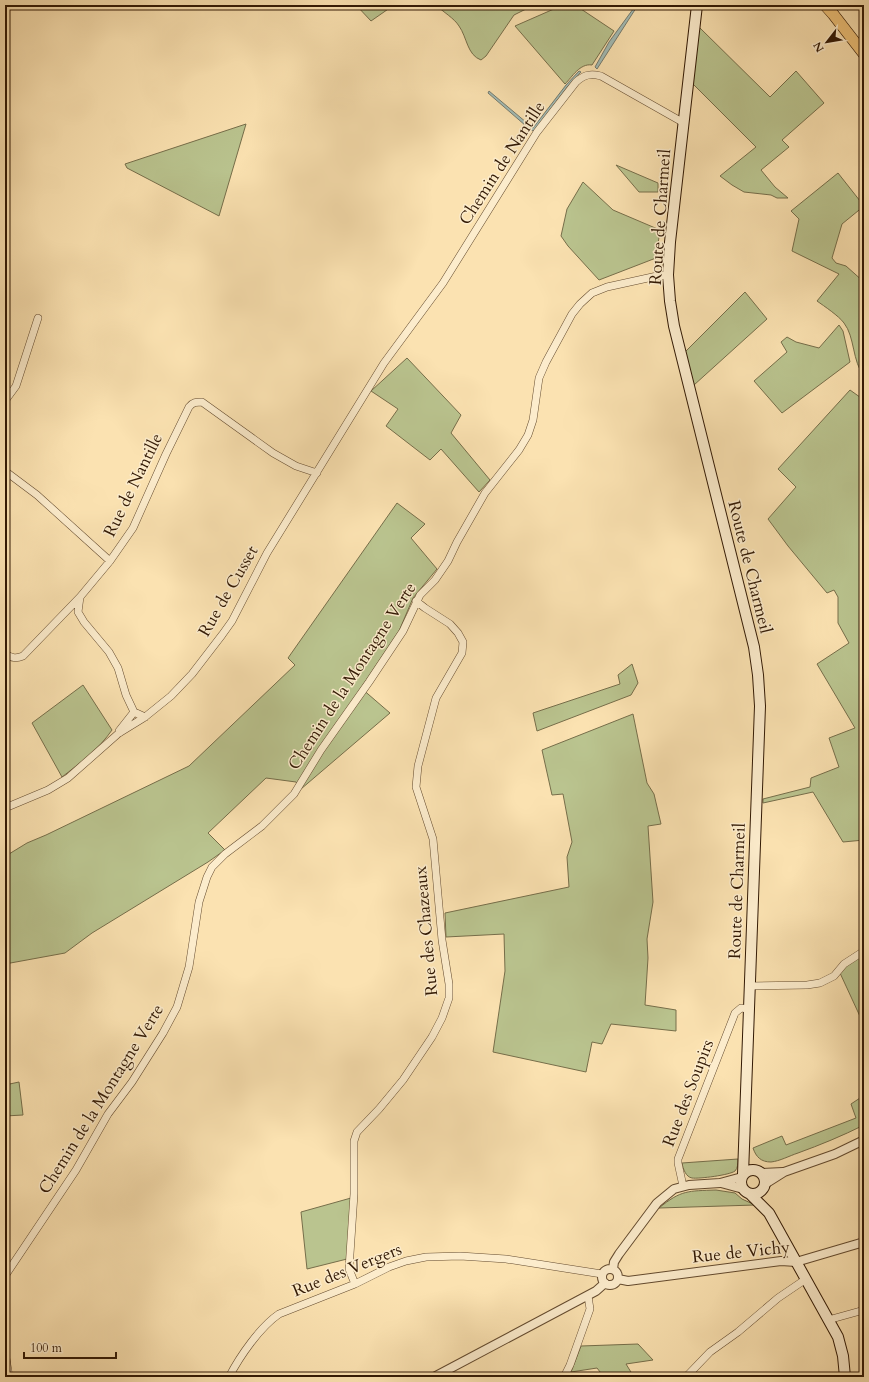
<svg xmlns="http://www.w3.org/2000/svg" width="869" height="1382" font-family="Cardo,serif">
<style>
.green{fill:#bac48f;stroke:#766e4a}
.water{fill:#a2bcb6;stroke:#757b6f}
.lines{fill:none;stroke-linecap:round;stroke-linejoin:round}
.minor-casing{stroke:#644b2f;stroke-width:8}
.tertiary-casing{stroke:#644b2f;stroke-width:10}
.secondary-casing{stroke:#321904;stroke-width:12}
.primary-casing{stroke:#321904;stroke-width:12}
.minor{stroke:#fceccc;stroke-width:7}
.tertiary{stroke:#fceccc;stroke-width:8}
.secondary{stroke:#fceccc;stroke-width:10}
.primary{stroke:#eec178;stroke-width:11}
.labels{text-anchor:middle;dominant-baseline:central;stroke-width:3;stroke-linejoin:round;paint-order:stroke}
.street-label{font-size:17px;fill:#321904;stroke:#fceccc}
</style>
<rect width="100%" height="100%" fill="#fbe2b1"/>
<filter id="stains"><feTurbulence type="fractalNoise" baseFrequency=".005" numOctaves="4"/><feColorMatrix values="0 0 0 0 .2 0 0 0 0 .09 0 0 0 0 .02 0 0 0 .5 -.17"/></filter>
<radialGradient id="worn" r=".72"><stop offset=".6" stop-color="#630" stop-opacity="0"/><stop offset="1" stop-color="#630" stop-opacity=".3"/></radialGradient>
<path class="green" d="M 356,5 L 394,5 L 371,21 Z
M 436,5 L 534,5 L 514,15 L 486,56 L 481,60 C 467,55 467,37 459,26 C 454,18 443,12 436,5 Z
M 563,5 L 575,5 L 614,31 L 592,65 C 580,63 572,77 565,84 L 515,26 Z
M 699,27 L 770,97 L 796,71 L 824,103 L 782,140 L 789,147 L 761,170 L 775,187 L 788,198 L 777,198 L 771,195 L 744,192 L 732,185 L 720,176 L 756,147 L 692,83 Z
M 246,124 L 219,216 L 127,168 L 125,164 Z
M 616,165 L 658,183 L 658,192 L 639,192 Z
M 838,173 L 864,206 L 842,224 L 832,258 L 836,263 L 846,266 L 864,282 L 864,376 C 852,361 855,337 844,323 C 839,316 824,306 817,301 L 839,274 L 792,251 L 799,219 L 791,211 Z
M 583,182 L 613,210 L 660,230 L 656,258 L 599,280 L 568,246 L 561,236 L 567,209 Z
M 745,292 L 767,319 L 694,385 L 685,352 Z
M 839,325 L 843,331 L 850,362 L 782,413 L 754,381 L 787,352 L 781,342 L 787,337 L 796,342 L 819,348 Z
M 407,358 L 461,415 L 451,433 L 490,480 L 479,492 L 441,449 L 430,460 L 386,426 L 398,409 L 371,391 Z
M 850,390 L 864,400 L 864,840 L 843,842 L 813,792 L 763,803 L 763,799 L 810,787 L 811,778 L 839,767 L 829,738 L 855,728 L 817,664 L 849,643 L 838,623 L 838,597 L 834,590 L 827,593 L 788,546 L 768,519 L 796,487 L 778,469 Z
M 397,503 L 425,524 L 411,538 L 437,569 L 413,598 L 399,631 L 361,688 L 390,713 L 301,789 L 296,782 L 266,778 L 208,833 L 225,850 L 208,862 L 92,933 L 65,953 L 5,964 L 5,854 L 9,854 L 27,843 L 46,835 L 189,766 L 295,665 L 288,658 Z
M 632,664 L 638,683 L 631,695 L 537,731 L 533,713 L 620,684 L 618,675 Z
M 83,685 L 112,730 C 99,749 80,763 62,777 L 32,723 Z
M 633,714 L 647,783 L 654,794 L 661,824 L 648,826 L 653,902 L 647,939 L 648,958 L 645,1005 L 676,1010 L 676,1031 L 611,1024 L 602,1044 L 592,1042 L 586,1072 L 493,1052 L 505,971 L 504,934 L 446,937 L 445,913 L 569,887 L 567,857 L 572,842 L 563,794 L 552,795 L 542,750 Z
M 864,953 L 864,1025 L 840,973 L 843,966 Z
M 19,1082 L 23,1115 L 5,1116 L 5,1085 Z
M 860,1098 L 864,1103 L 864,1125 C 842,1136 820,1145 798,1153 C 789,1156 780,1161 771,1162 C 761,1162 756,1157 753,1148 L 782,1136 L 786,1145 L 856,1118 L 851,1104 Z
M 738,1159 C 738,1163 738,1168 735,1171 C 730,1175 699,1179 692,1178 C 686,1177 683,1169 682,1163 Z
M 716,1190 L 735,1193 L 742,1199 L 755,1205 L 659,1208 C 681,1190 688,1191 716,1190 Z
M 351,1198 L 347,1259 L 307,1269 L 301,1212 Z
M 638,1344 L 653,1360 L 626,1364 L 634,1377 L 604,1377 L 597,1368 L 571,1372 L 581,1346 Z"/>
<path class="water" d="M 636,5 L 638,5 L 597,69 L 595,67 L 609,42 Z
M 579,71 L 581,72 L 568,86 L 535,130 L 533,131 L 526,126 L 488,93 L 489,91 L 533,128 L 566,85 Z"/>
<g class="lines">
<g class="minor-casing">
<path id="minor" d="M 5,401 L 16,386 L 38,318
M 5,471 L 37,495 L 110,561
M 5,654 C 12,658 16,659 23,656 L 80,597
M 145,717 L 134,712 L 126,695 L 118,668 L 109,652 L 84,622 L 78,612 L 80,597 L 110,561 L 133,528 L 166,454 L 189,407 C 193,402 196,402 202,402 L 273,453 L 296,466 L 317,473
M 119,733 L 119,731 L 134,712
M 5,808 L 48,790 L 68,778 L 119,733 L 145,717 L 171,696 L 192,674 L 222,635 L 232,621 L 267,553 L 384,363 L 443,283 L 537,132 L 576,82 C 584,75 590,73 601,76 L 684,123
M 749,986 L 807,985 L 820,983 L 834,976 L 844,964 L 864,951
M 683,1186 L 678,1163 L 678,1159 L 735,1013 L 741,1008 L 748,1009
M 5,1276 L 76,1170 L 108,1114 L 132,1082 L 163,1033 L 177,1007 L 189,967 L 199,902 L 207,877 L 212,867 L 225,854 L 262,826 L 294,794 L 321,750 L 369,682 L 403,631 L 420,595 L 435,580 L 448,561 L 457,542 L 485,493 L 519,450 L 528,435 L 533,420 L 539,378 L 546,362 L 572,314 L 580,304 L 592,293 L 607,287 L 657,276 L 668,275
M 355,1284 L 349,1269 L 354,1194 L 354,1141 L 357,1132 L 379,1109 L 403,1080 L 432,1037 L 442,1018 L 449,998 L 449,984 L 442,940 L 433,839 L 416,787 L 418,766 L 436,698 L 462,653 L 463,642 L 458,633 L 450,624 L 425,608 L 416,601
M 828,1320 L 864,1310
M 5,1352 L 9,1377
M 229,1377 C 240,1356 260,1327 279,1314 L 355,1284 L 389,1267 L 406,1261 L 426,1257 L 460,1256 L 506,1259 L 602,1274
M 564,1377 L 570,1365 L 590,1309 L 588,1296
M 686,1377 L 710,1352 L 738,1332 L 778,1298 L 806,1279"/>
</g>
<g class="tertiary-casing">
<path id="tertiary" d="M 761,1173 L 783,1172
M 721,1183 L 743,1189
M 765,1184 L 784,1172 L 835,1154 L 864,1140
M602 1277a8 8 0 1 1 16 0a8 8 0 1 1-16 0Z
M 613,1269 L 614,1262 L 619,1254 L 657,1203 L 674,1189 L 689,1185 L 720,1183 L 742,1177
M 618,1279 L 628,1281 L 781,1261 L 796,1262 L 864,1242
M 434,1377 L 596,1291 L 605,1283"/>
</g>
<g class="secondary-casing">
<path id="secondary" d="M 697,5 L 670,242 L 668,275 L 670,301 L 674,326 L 754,647 L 758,675 L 760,706 L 743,1174
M741 1182a12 12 0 1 1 24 0a12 12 0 1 1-24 0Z
M 751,1195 L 769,1213 L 838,1337 L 843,1356 L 845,1377"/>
</g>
<g class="primary-casing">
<path id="primary" d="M 825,5 L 833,14 L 864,54"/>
</g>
<use href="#minor" class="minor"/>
<use href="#tertiary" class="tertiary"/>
<use href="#secondary" class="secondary"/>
<use href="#primary" class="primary"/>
</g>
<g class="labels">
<g class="street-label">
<text transform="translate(502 163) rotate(-57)">Chemin de Nantille</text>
<text transform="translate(660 217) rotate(-86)">Route de Charmeil</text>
<text transform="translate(133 485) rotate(-64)">Rue de Nantille</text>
<text transform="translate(750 567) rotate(76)">Route de Charmeil</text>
<text transform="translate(228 591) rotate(-60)">Rue de Cusset</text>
<text transform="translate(352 676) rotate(-57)">Chemin de la Montagne Verte</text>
<text transform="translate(737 891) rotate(-88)">Route de Charmeil</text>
<text transform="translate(426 931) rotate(-95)">Rue des Chazeaux</text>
<text transform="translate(688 1093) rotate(-69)">Rue des Soupirs</text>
<text transform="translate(101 1099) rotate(-58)">Chemin de la Montagne Verte</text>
<text transform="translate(741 1252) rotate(-6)">Rue de Vichy</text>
<text transform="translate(347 1270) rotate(-22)">Rue des Vergers</text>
</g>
</g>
<rect width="869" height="1382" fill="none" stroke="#fbe2b1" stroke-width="20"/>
<rect x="6" y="6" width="857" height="1370" fill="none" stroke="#321904" stroke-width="2"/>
<rect x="10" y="10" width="849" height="1362" fill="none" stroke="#321904"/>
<g transform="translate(827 42) rotate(239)" stroke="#fceccc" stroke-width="3" paint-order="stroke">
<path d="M0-3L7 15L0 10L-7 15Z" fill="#321904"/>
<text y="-6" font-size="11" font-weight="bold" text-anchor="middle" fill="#321904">N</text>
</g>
<path d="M24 1352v6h92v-6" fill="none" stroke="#321904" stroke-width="2"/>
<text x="30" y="1352" font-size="12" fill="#321904" stroke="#fceccc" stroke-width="3" paint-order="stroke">100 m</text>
<rect width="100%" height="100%" filter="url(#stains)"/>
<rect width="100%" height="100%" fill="url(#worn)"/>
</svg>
